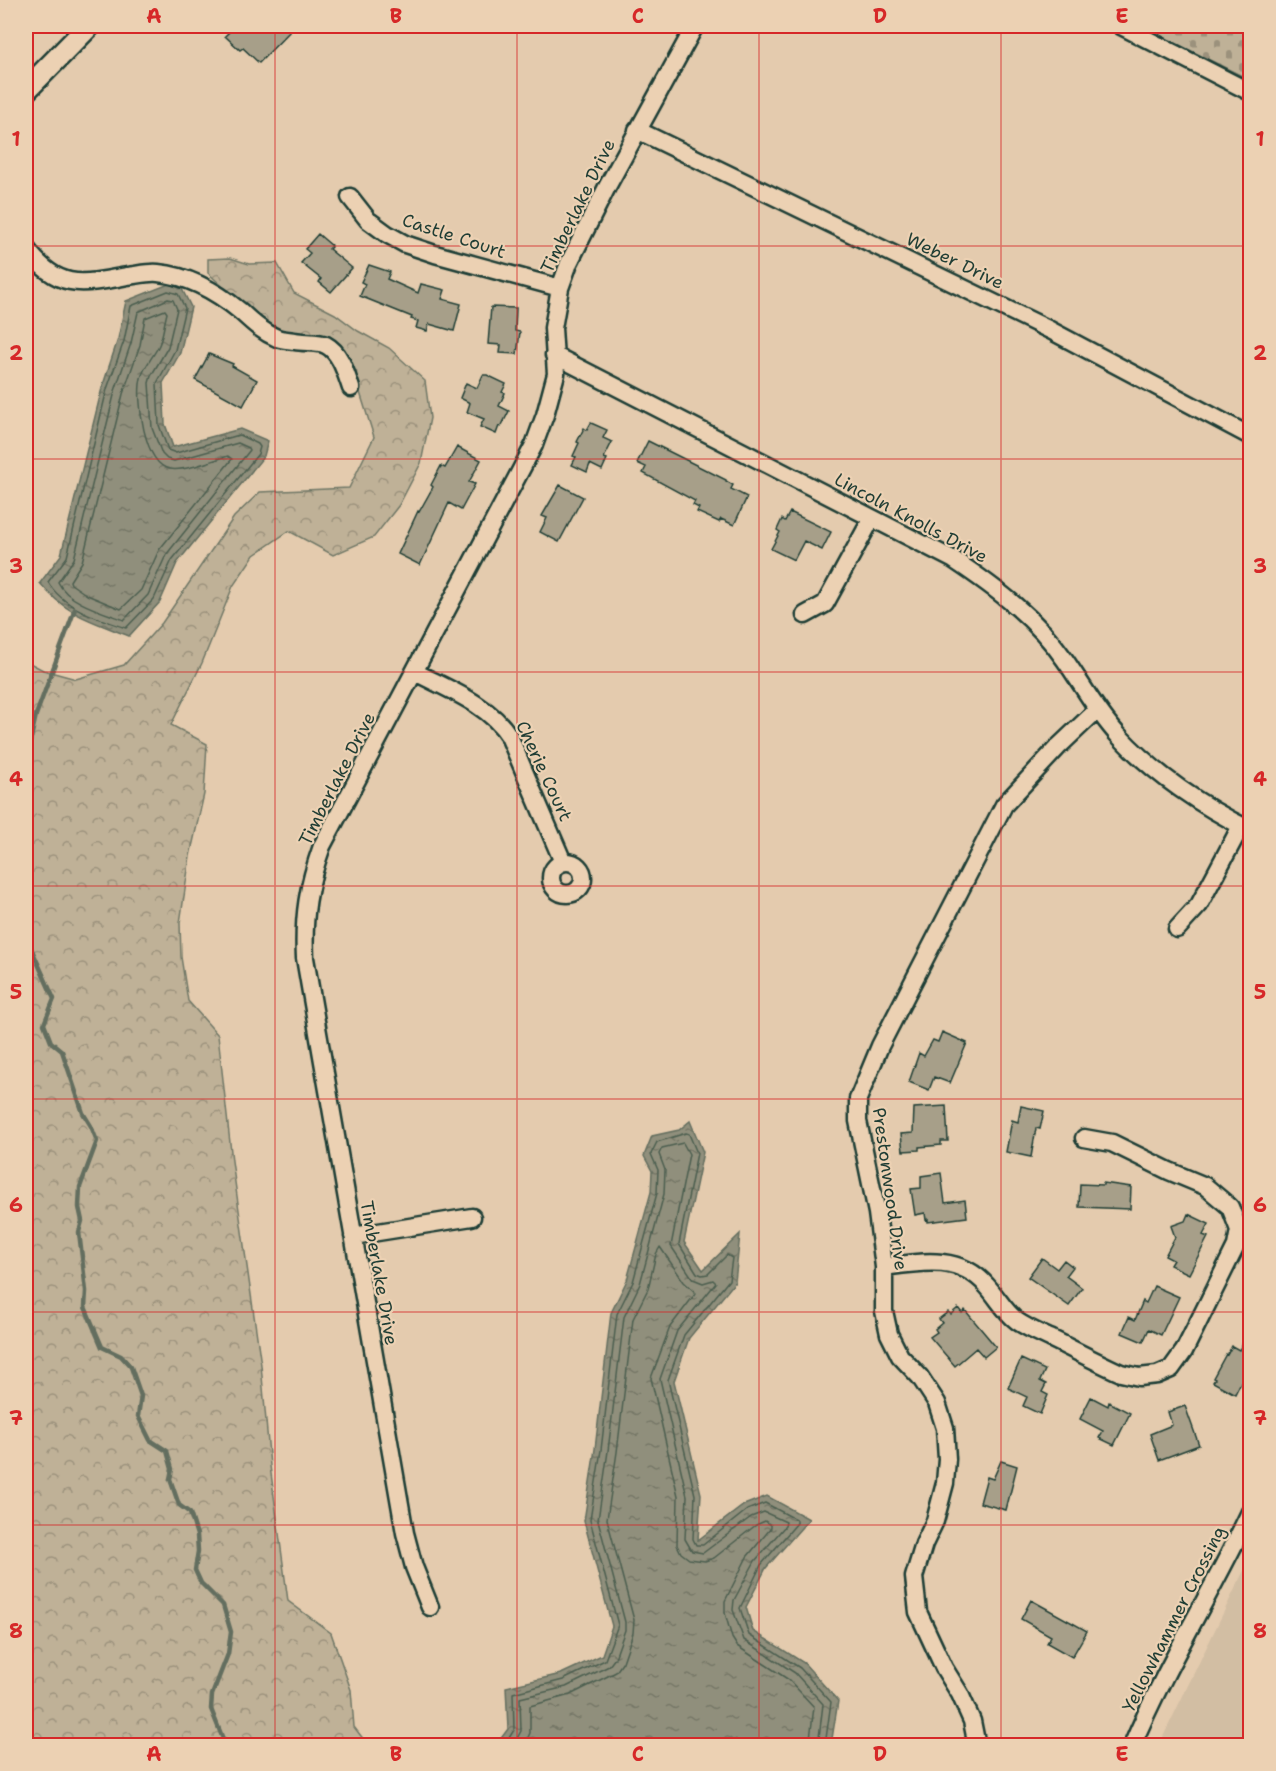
<svg xmlns="http://www.w3.org/2000/svg" width="1276" height="1771" font-family="'Shantell Sans',sans-serif">
<style>
.built{fill:#d2bea3}
.forest{fill:url(#forest-crowns);stroke:#6f7766;stroke-width:1.5}
.cemetery{fill:url(#cemetery-stones);stroke:#6f7766;stroke-width:1.5}
.water{fill:url(#water-ripples);stroke:#636e5f;stroke-width:1.5}
.lines{fill:none;stroke-linecap:round;stroke-linejoin:round}
.shore{stroke:#4c5e50;stroke-width:1.5}
.stream{stroke:#636e5f;stroke-width:4.5}
.building{fill:#a79f89;stroke:#1f3d34;stroke-width:1.5}
.minor-casing{stroke:#1f3d34;stroke-width:21}
.major-casing{stroke:#1f3d34;stroke-width:26}
.minor{stroke:#ecd1b3;stroke-width:16}
.major{stroke:#ecd1b3;stroke-width:21}
.grid{fill:none;stroke:#d62828;stroke-width:1.5;stroke-opacity:0.55}
.labels{text-anchor:middle;dominant-baseline:central;stroke-width:4.5;stroke-linejoin:round;paint-order:stroke}
.street-label{font-size:18px;fill:#1f3d34;stroke:#ecd1b3}
.neatline{fill:none;stroke:#d62828;stroke-width:2}
.grid-label{font-size:20px;text-anchor:middle;font-weight:bold;fill:#d62828}
</style>
<defs>
<pattern id="forest-crowns" width="20" height="18" patternUnits="userSpaceOnUse" patternTransform="scale(1.5)"><rect width="20" height="18" fill="#bfb197"/><path d="M2 6a3 3 0 1 1 6 0M12 15a3 3 0 1 1 6 0" fill="none" stroke="#9b917c"/></pattern>
<pattern id="cemetery-stones" width="16" height="16" patternUnits="userSpaceOnUse" patternTransform="scale(1.5)"><rect width="16" height="16" fill="#bfb197"/><path d="M2 7V4a2 2 0 0 1 4 0v3zM10 15v-3a2 2 0 0 1 4 0v3z" fill="#9b917c"/></pattern>
<pattern id="water-ripples" width="26" height="14" patternUnits="userSpaceOnUse" patternTransform="scale(1.5)"><rect width="26" height="14" fill="#908f7b"/><path d="M2 4q2-2 4 0t4 0M15 11q2-2 4 0t4 0" fill="none" stroke="#757666"/></pattern>
</defs>
<rect width="100%" height="100%" fill="#e4cbae"/>
<filter id="ink" filterUnits="userSpaceOnUse"><feTurbulence type="fractalNoise" baseFrequency=".0167" numOctaves="2"/><feDisplacementMap in="SourceGraphic" scale="12" xChannelSelector="R" yChannelSelector="G"/><feConvolveMatrix kernelMatrix="1 2 1 2 8 2 1 2 1" color-interpolation-filters="sRGB"/></filter>
<g filter="url(#ink)">
<path class="built" d="M 1250,1558 L 1250,1745 L 1159,1745 Z"/>
<path class="forest" d="M 230,258 L 249,264 L 277,263 L 294,293 L 335,314 L 358,331 L 389,348 L 425,381 L 430,418 L 421,463 L 399,505 L 374,537 L 333,555 L 289,531 L 254,555 L 233,586 L 202,663 L 171,725 L 207,744 L 204,794 L 190,856 L 180,923 L 181,957 L 188,1001 L 218,1035 L 232,1161 L 261,1365 L 270,1466 L 288,1601 L 331,1633 L 351,1690 L 354,1727 L 368,1745 L 26,1745 L 26,1145 L 31,1136 L 26,1122 L 26,661 L 43,670 L 76,679 L 124,665 L 162,623 L 234,517 L 260,492 L 349,488 L 374,437 L 353,370 L 304,337 L 290,331 L 266,326 L 208,273 L 208,259 Z"/>
<path class="cemetery" d="M 1141,26 L 1250,26 L 1250,80 Z"/>
<path class="water" d="M 169,284 L 182,289 L 191,307 L 180,353 L 163,383 L 165,424 L 173,447 L 240,429 L 268,441 L 264,456 L 177,563 L 160,602 L 129,636 C 91,621 66,615 40,583 L 61,555 L 102,388 L 118,339 L 126,301 Z
M 690,1121 L 703,1152 L 684,1242 L 703,1270 L 740,1234 L 735,1282 L 689,1338 L 674,1381 L 701,1494 L 698,1540 L 744,1505 L 767,1496 L 809,1519 L 766,1568 L 746,1607 L 753,1631 L 804,1663 L 838,1701 L 831,1745 L 496,1745 L 508,1729 L 506,1687 L 561,1674 L 602,1655 L 612,1626 L 584,1521 L 595,1449 L 611,1313 L 627,1280 L 651,1192 L 652,1171 L 644,1156 L 652,1136 L 679,1130 Z"/>
<g class="lines">
<path class="shore" d="M 168,291 L 178,294 L 185,308 L 175,350 L 157,383 L 159,425 L 168,450 L 176,453 L 239,435 L 258,444 L 260,447 L 258,454 L 172,560 L 154,599 L 126,628 C 99,619 63,608 48,582 L 67,557 L 107,389 L 124,341 L 131,306 Z
M 168,299 L 173,300 L 177,309 L 168,347 L 151,376 L 149,383 L 152,428 L 162,454 L 167,459 L 174,461 L 238,443 L 249,448 L 250,450 L 166,555 L 148,595 L 124,620 C 103,612 68,603 58,582 L 74,559 L 115,391 L 131,343 L 138,312 Z
M 165,310 L 167,313 C 164,324 163,336 159,345 C 154,356 144,366 141,378 C 136,399 144,465 170,469 C 184,472 213,460 228,456 L 232,459 L 159,550 L 141,590 L 121,609 L 87,595 L 71,584 L 70,581 L 82,562 L 123,394 L 140,345 L 145,318 Z
M 504,1746 L 514,1730 L 513,1693 L 563,1680 L 605,1660 L 618,1625 L 590,1520 L 601,1450 L 617,1314 L 633,1282 L 657,1193 L 658,1170 L 651,1154 L 657,1142 L 686,1133 L 689,1134 L 697,1153 L 679,1244 L 697,1273 L 702,1275 L 708,1274 L 727,1255 L 732,1258 L 729,1280 L 684,1335 L 668,1380 L 695,1495 L 693,1539 L 696,1545 L 703,1545 L 747,1510 L 765,1503 L 797,1520 L 797,1523 L 761,1565 L 740,1608 L 749,1635 L 800,1668 L 831,1702 L 825,1746
M 513,1746 L 521,1731 L 520,1698 L 566,1687 L 609,1666 L 615,1658 L 625,1630 L 625,1622 L 598,1520 L 608,1451 L 624,1317 L 640,1284 L 664,1194 L 665,1170 L 659,1154 L 662,1148 L 683,1143 L 689,1154 L 671,1246 L 693,1279 L 703,1283 L 713,1280 L 716,1283 L 677,1331 L 660,1379 L 687,1496 L 685,1539 L 692,1551 L 703,1553 L 751,1517 L 764,1512 L 786,1522 L 785,1526 L 755,1561 L 734,1600 L 733,1610 L 744,1640 L 795,1673 L 823,1704 L 818,1746
M 524,1746 L 530,1733 L 530,1706 L 570,1695 L 616,1672 L 623,1662 L 633,1633 L 634,1620 L 607,1519 L 617,1452 L 633,1319 L 648,1289 L 656,1254 L 660,1247 L 684,1282 L 696,1293 L 670,1327 L 651,1378 L 678,1496 L 677,1545 L 681,1553 L 689,1559 L 705,1561 L 714,1558 L 756,1525 L 765,1521 L 771,1525 L 771,1528 L 747,1557 L 725,1601 L 725,1613 L 732,1638 L 737,1646 L 789,1680 L 814,1707 L 809,1746"/>
<path class="stream" d="M 26,760 L 36,715 L 75,609
M 26,937 L 54,999 L 44,1024 L 51,1042 L 62,1051 L 83,1113 L 91,1126 L 97,1141 L 80,1187 L 79,1207 L 82,1221 L 79,1232 L 86,1291 L 85,1307 L 102,1347 L 121,1356 L 131,1367 L 141,1396 L 138,1416 L 150,1440 L 167,1451 L 172,1469 L 170,1479 L 179,1505 L 190,1513 L 197,1535 L 198,1551 L 195,1570 L 201,1583 L 223,1605 L 231,1632 L 228,1654 L 212,1695 L 211,1709 L 223,1739 L 229,1746"/>
</g>
<path class="building" d="M 235,26 L 295,26 L 259,63 L 243,48 L 240,50 L 225,36 Z
M 318,234 L 332,246 L 329,249 L 352,268 L 331,292 L 319,282 L 321,279 L 301,263 L 310,253 L 305,249 Z
M 369,265 L 390,272 L 387,279 L 418,293 L 421,284 L 445,290 L 442,299 L 461,304 L 454,331 L 429,324 L 427,331 L 416,328 L 418,321 L 411,319 L 412,317 L 360,296 L 365,284 L 361,282 Z
M 491,307 L 516,308 L 515,331 L 520,332 L 517,354 L 500,353 L 501,345 L 488,344 Z
M 209,354 L 233,364 L 232,366 L 257,380 L 243,406 L 195,380 Z
M 483,375 L 487,375 L 506,384 L 502,392 L 505,393 L 499,406 L 509,411 L 501,427 L 499,426 L 496,434 L 480,427 L 484,419 L 467,412 L 470,403 L 460,398 L 466,383 L 477,388 Z
M 591,423 L 607,430 L 603,438 L 612,442 L 604,458 L 607,459 L 602,470 L 590,464 L 587,472 L 572,465 L 576,457 L 573,456 L 579,443 L 577,442 L 584,428 L 587,430 Z
M 648,441 L 726,480 L 726,481 L 733,485 L 731,489 L 747,497 L 734,525 L 721,519 L 719,522 L 697,512 L 699,508 L 693,505 L 695,501 L 643,473 L 646,467 L 637,463 Z
M 457,447 L 481,460 L 469,482 L 475,484 L 461,510 L 449,503 L 420,565 L 398,554 L 418,511 L 419,512 L 433,487 L 431,485 L 441,466 L 445,468 Z
M 560,485 L 583,497 L 559,542 L 540,532 L 547,518 L 542,516 Z
M 790,512 L 831,532 L 822,550 L 804,541 L 794,560 L 771,549 L 780,532 L 777,530 L 782,519 L 785,521 Z
M 942,1032 L 967,1043 L 950,1083 L 934,1077 L 929,1090 L 909,1082 L 919,1053 L 924,1056 L 933,1040 L 938,1042 Z
M 946,1106 L 948,1141 L 941,1141 L 941,1145 L 919,1147 L 919,1150 L 903,1151 L 901,1134 L 913,1133 L 914,1108 Z
M 1021,1106 L 1044,1111 L 1040,1129 L 1036,1128 L 1031,1157 L 1006,1152 L 1012,1120 L 1018,1122 Z
M 941,1173 L 945,1203 L 965,1200 L 967,1217 L 928,1222 L 928,1219 L 926,1220 L 925,1213 L 915,1215 L 911,1189 L 921,1188 L 921,1176 Z
M 1103,1183 L 1131,1187 L 1130,1209 L 1079,1207 L 1080,1184 L 1103,1185 Z
M 1188,1214 L 1209,1224 L 1203,1235 L 1208,1237 L 1189,1274 L 1170,1265 L 1173,1260 L 1165,1256 L 1175,1237 L 1171,1226 L 1185,1221 Z
M 1042,1258 L 1057,1269 L 1064,1260 L 1073,1267 L 1066,1276 L 1082,1288 L 1069,1306 L 1028,1277 Z
M 1154,1286 L 1179,1297 L 1161,1335 L 1149,1329 L 1143,1342 L 1122,1333 L 1129,1317 L 1135,1320 L 1143,1301 L 1146,1303 Z
M 958,1308 L 962,1313 L 965,1310 L 996,1347 L 984,1357 L 976,1348 L 955,1366 L 930,1337 L 937,1332 L 935,1329 L 942,1323 L 939,1319 L 948,1312 L 951,1314 Z
M 1251,1328 L 1251,1387 L 1241,1382 L 1235,1394 L 1213,1382 L 1215,1379 L 1213,1378 L 1226,1354 L 1227,1355 L 1232,1346 L 1239,1350 Z
M 1021,1359 L 1045,1370 L 1040,1381 L 1046,1384 L 1042,1392 L 1048,1395 L 1040,1414 L 1023,1406 L 1027,1397 L 1008,1388 Z
M 1091,1397 L 1108,1406 L 1109,1402 L 1130,1413 L 1114,1445 L 1099,1438 L 1103,1431 L 1080,1419 Z
M 1185,1406 L 1199,1445 L 1159,1460 L 1150,1434 L 1172,1425 L 1168,1412 Z
M 1001,1461 L 1017,1466 L 1006,1510 L 980,1503 L 987,1477 L 993,1479 Z
M 1031,1600 L 1087,1631 L 1072,1657 L 1047,1643 L 1051,1636 L 1021,1619 Z"/>
<g class="lines">
<g class="minor-casing">
<path id="minor" d="M 1121,26 L 1250,92
M 637,130 L 1050,330 L 1250,436
M 350,197 L 368,220 L 387,234 L 405,244 L 435,254 L 560,288
M 26,248 C 57,290 80,285 127,276 C 137,275 148,272 158,273 C 189,276 217,292 240,311 C 251,321 262,332 277,338 C 282,340 289,340 295,341 C 304,343 318,341 326,345 C 341,353 346,374 351,388
M 554,355 L 954,560 C 996,588 1036,618 1065,660 C 1083,686 1097,712 1118,735 C 1154,774 1203,807 1250,830
M 805,615 L 825,604 L 872,518
M 415,672 C 447,689 489,704 509,736 L 563,862
M551 878a16 16 0 1 1 32 0a16 16 0 1 1-32 0Z
M 1177,929 L 1199,905 L 1241,826
M 353,1236 L 472,1217
M 884,1267 C 920,1262 960,1254 987,1286 C 998,1298 1004,1311 1017,1321 C 1027,1328 1039,1333 1050,1338 C 1074,1350 1097,1362 1121,1373 L 1139,1377 L 1157,1375 L 1171,1369 L 1184,1351 L 1236,1246 L 1239,1230 L 1230,1207 L 1205,1186 L 1169,1171 L 1112,1143 L 1084,1138
M 430,1607 L 414,1567 L 405,1533 L 305,958 C 303,916 308,885 322,846 L 534,445 L 545,415 L 556,374 L 553,328 L 560,288 L 569,263 L 607,187 L 695,26
M 977,1746 L 972,1721 L 960,1694 L 944,1668 L 918,1612 L 914,1577 L 924,1544 L 935,1521 L 945,1483 L 947,1459 L 945,1428 L 937,1403 L 920,1377 L 900,1356 L 889,1334 L 884,1311 L 884,1267 L 877,1213 L 858,1121 L 858,1099 L 880,1046 L 1004,805 L 1058,747 L 1097,710
M 1132,1746 C 1166,1665 1213,1591 1250,1512"/>
</g>
<g class="major-casing">
<path id="major" d="M 26,90 L 89,26"/>
</g>
<use href="#minor" class="minor"/>
<use href="#major" class="major"/>
</g>
</g>
<path class="grid" d="M 275,26 L 275,1746M 517,26 L 517,1746M 759,26 L 759,1746M 1001,26 L 1001,1746M 26,246 L 1250,246M 26,459 L 1250,459M 26,672 L 1250,672M 26,886 L 1250,886M 26,1099 L 1250,1099M 26,1312 L 1250,1312M 26,1525 L 1250,1525"/>
<g class="labels">
<g class="street-label">
<text transform="translate(578 206) rotate(-64)">Timberlake Drive</text>
<text transform="translate(454 236) rotate(18)">Castle Court</text>
<text transform="translate(955 261) rotate(26)">Weber Drive</text>
<text transform="translate(911 518) rotate(28)">Lincoln Knolls Drive</text>
<text transform="translate(544 771) rotate(65)">Cherie Court</text>
<text transform="translate(337 779) rotate(-63)">Timberlake Drive</text>
<text transform="translate(890 1189) rotate(82)">Prestonwood Drive</text>
<text transform="translate(379 1273) rotate(80)">Timberlake Drive</text>
<text transform="translate(1174 1619) rotate(-63)">Yellowhammer Crossing</text>
</g>
</g>
<rect width="1276" height="1771" fill="none" stroke="#ecd1b3" stroke-width="66"/>
<rect x="33" y="33" width="1210" height="1705" class="neatline"/>
<g class="grid-label">
<text x="154" y="23">A</text>
<text x="396" y="23">B</text>
<text x="638" y="23">C</text>
<text x="880" y="23">D</text>
<text x="1122" y="23">E</text>
<text x="16" y="146">1</text>
<text x="1260" y="146">1</text>
<text x="16" y="360">2</text>
<text x="1260" y="360">2</text>
<text x="16" y="573">3</text>
<text x="1260" y="573">3</text>
<text x="16" y="786">4</text>
<text x="1260" y="786">4</text>
<text x="16" y="999">5</text>
<text x="1260" y="999">5</text>
<text x="16" y="1212">6</text>
<text x="1260" y="1212">6</text>
<text x="16" y="1425">7</text>
<text x="1260" y="1425">7</text>
<text x="16" y="1638">8</text>
<text x="1260" y="1638">8</text>
<text x="154" y="1761">A</text>
<text x="396" y="1761">B</text>
<text x="638" y="1761">C</text>
<text x="880" y="1761">D</text>
<text x="1122" y="1761">E</text>
</g>
</svg>
